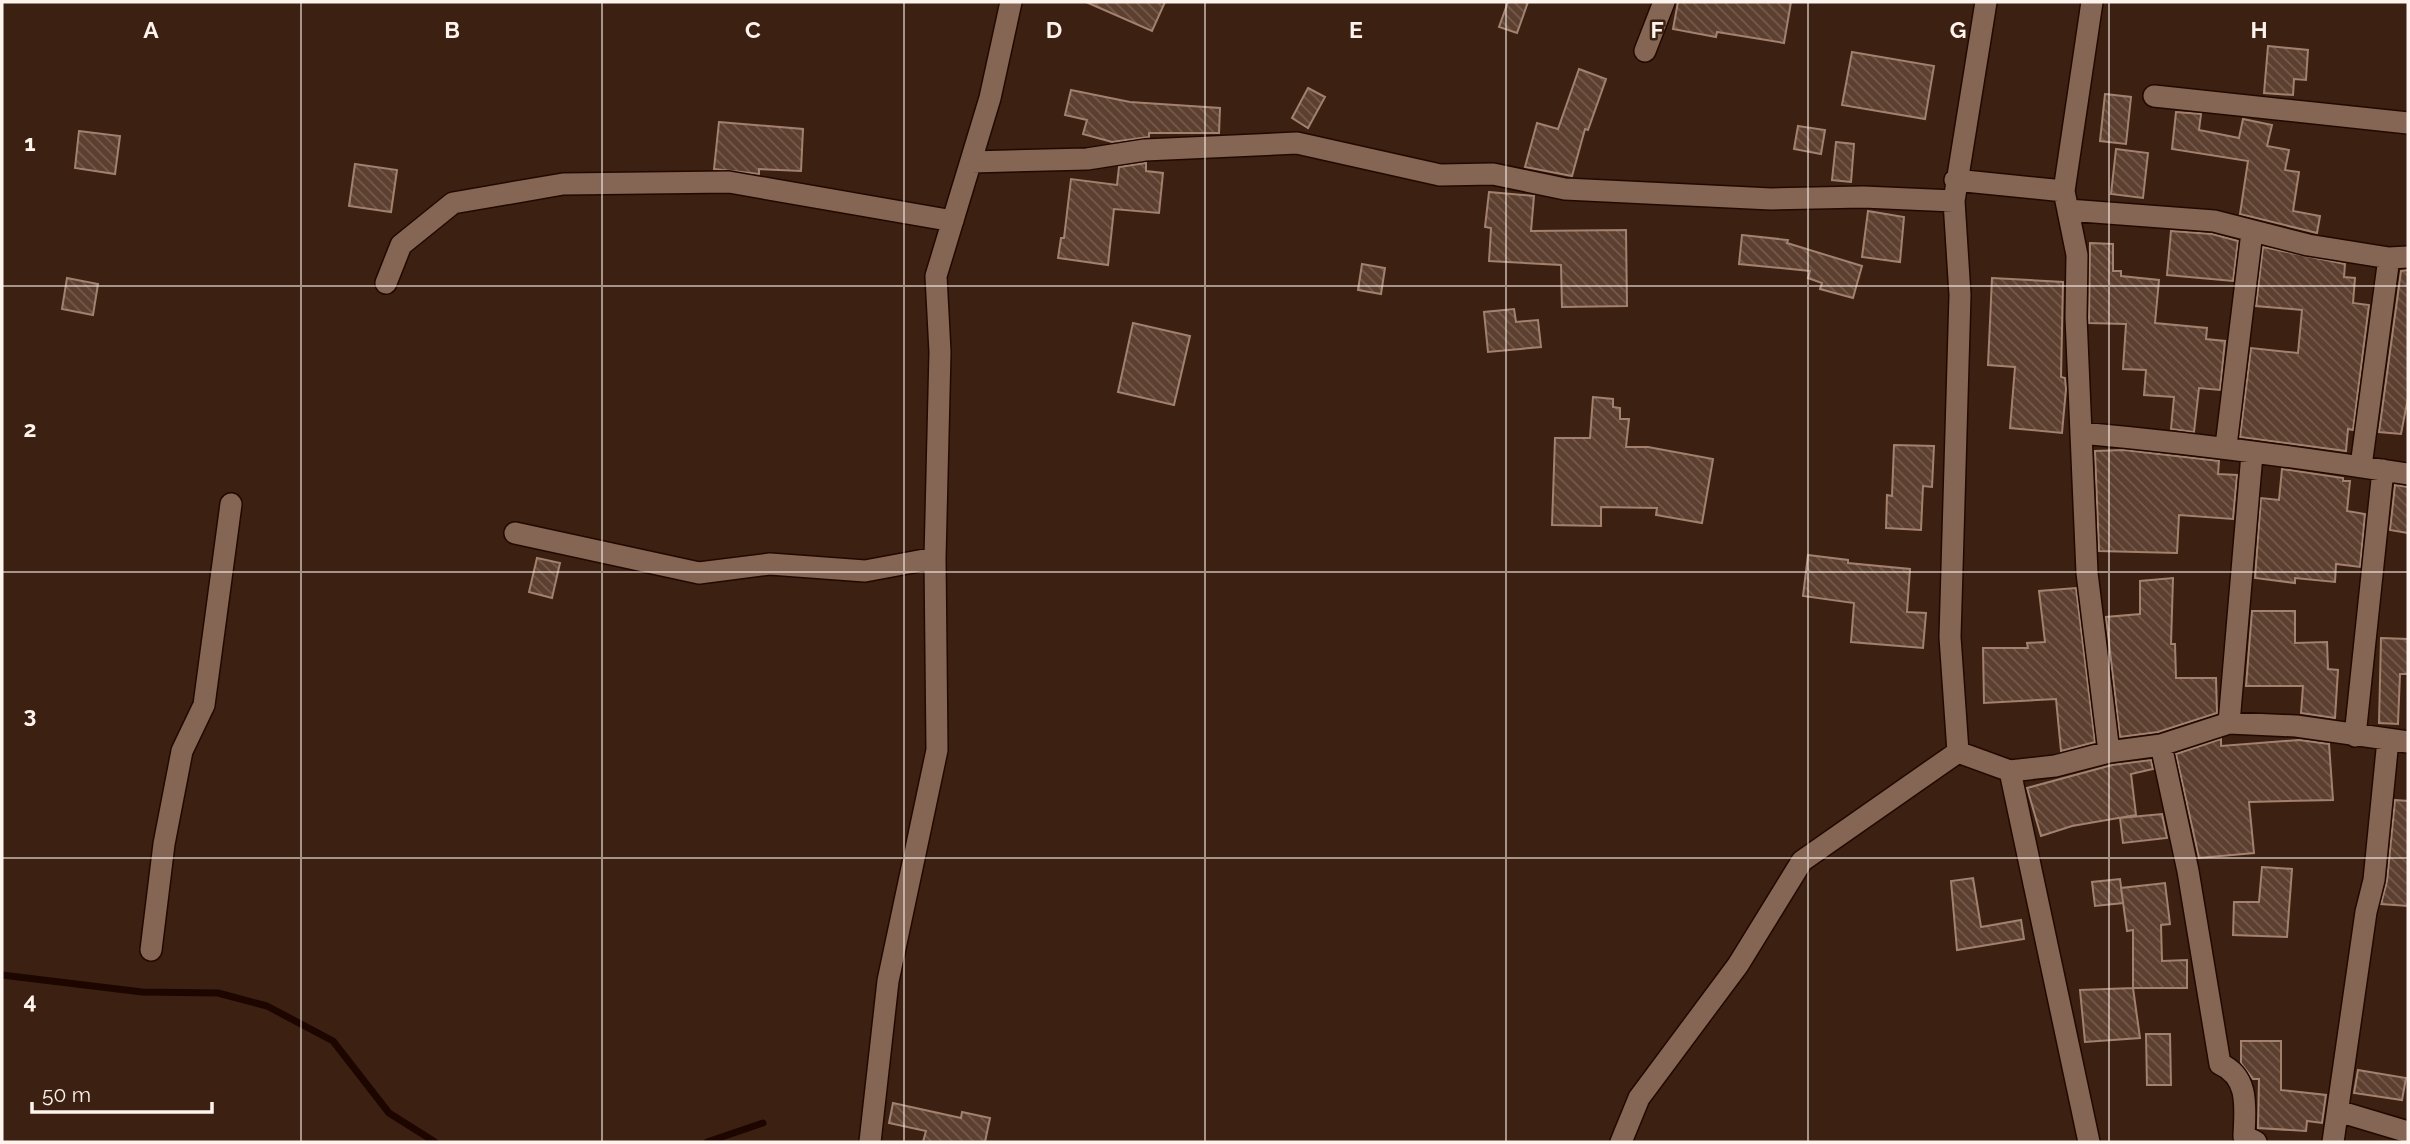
<svg xmlns="http://www.w3.org/2000/svg" width="2410" height="1144" font-family="Raleway,sans-serif">
<style>
.lines{fill:none;stroke-linecap:round;stroke-linejoin:round}
.stream{stroke:#1e0600;stroke-width:7}
.building{fill:url(#building-back-hatch);stroke:#a2816f;stroke-width:2}
.minor-casing{stroke:#220900;stroke-width:24}
.minor{stroke:#856554;stroke-width:21}
.grid{fill:none;stroke:#fef3ed;stroke-width:2;stroke-opacity:0.55}
.grid-label{font-size:23px;text-anchor:middle;font-weight:bold;fill:#fef3ed;stroke:#3c2112;stroke-width:5;stroke-linejoin:round;paint-order:stroke}
</style>
<defs>
<pattern id="building-back-hatch" width="6" height="6" patternUnits="userSpaceOnUse" patternTransform="scale(1.75)"><rect width="6" height="6" fill="#5c3f2e"/><path d="M-1 5l2 2M0 0l6 6M5-1l2 2" fill="none" stroke="#745b4d"/></pattern>
</defs>
<rect width="100%" height="100%" fill="#3c2112"/>
<g class="lines">
<path class="stream" d="M 2,975 L 142,992 L 218,993 L 267,1006 L 333,1041 L 389,1113 L 435,1142
M 707,1142 L 763,1123"/>
</g>
<path class="building" d="M 1086,2 L 1165,2 L 1152,31 Z
M 1508,2 L 1528,2 L 1517,33 L 1499,27 Z
M 1678,2 L 1791,2 L 1784,43 L 1717,32 L 1716,37 L 1673,29 Z
M 2268,46 L 2308,50 L 2306,80 L 2294,79 L 2293,95 L 2264,93 Z
M 1852,52 L 1934,66 L 1925,119 L 1842,105 Z
M 1579,69 L 1606,79 L 1588,130 L 1585,129 L 1572,176 L 1525,167 L 1537,123 L 1558,129 Z
M 1308,88 L 1325,97 L 1308,128 L 1292,118 Z
M 1071,90 L 1130,102 L 1220,108 L 1219,133 L 1149,133 L 1149,137 L 1112,142 L 1083,134 L 1087,120 L 1065,115 Z
M 2105,94 L 2131,97 L 2126,144 L 2100,141 Z
M 2176,112 L 2201,114 L 2199,130 L 2239,138 L 2243,119 L 2272,125 L 2267,146 L 2289,150 L 2285,170 L 2299,172 L 2293,211 L 2320,216 L 2317,233 L 2240,214 L 2248,161 L 2172,149 Z
M 719,122 L 803,129 L 801,171 L 759,169 L 759,174 L 714,169 Z
M 1798,126 L 1825,130 L 1821,154 L 1794,149 Z
M 79,131 L 120,136 L 115,174 L 75,168 Z
M 1836,142 L 1854,144 L 1851,182 L 1832,180 Z
M 2116,149 L 2148,153 L 2143,198 L 2111,194 Z
M 1146,163 L 1146,171 L 1163,173 L 1159,213 L 1114,209 L 1108,265 L 1058,258 L 1061,238 L 1064,238 L 1071,179 L 1117,185 L 1119,167 Z
M 355,164 L 397,170 L 391,212 L 349,206 Z
M 1489,192 L 1534,196 L 1531,231 L 1626,230 L 1627,306 L 1562,307 L 1561,265 L 1489,261 L 1491,228 L 1485,227 Z
M 1868,211 L 1904,217 L 1900,262 L 1862,257 Z
M 2171,231 L 2212,234 L 2238,241 L 2233,281 L 2167,275 Z
M 1742,235 L 1788,240 L 1787,243 L 1862,266 L 1853,298 L 1820,289 L 1822,283 L 1808,278 L 1810,271 L 1739,264 Z
M 2090,243 L 2113,244 L 2113,271 L 2121,271 L 2121,276 L 2159,280 L 2155,323 L 2207,328 L 2206,339 L 2225,341 L 2220,390 L 2199,388 L 2194,432 L 2171,429 L 2174,397 L 2144,395 L 2146,370 L 2123,369 L 2126,324 L 2089,323 Z
M 2263,247 L 2345,264 L 2344,277 L 2355,278 L 2353,303 L 2369,305 L 2353,430 L 2348,429 L 2346,451 L 2240,437 L 2251,348 L 2298,353 L 2302,310 L 2256,306 Z
M 1362,264 L 1385,268 L 1381,294 L 1358,290 Z
M 2408,270 L 2408,398 L 2401,434 L 2379,432 L 2401,271 Z
M 67,278 L 98,284 L 93,315 L 62,309 Z
M 1992,278 L 2063,282 L 2061,377 L 2065,378 L 2066,389 L 2062,433 L 2010,428 L 2015,367 L 1988,365 Z
M 1514,309 L 1516,322 L 1538,320 L 1541,347 L 1488,352 L 1484,312 Z
M 1133,323 L 1190,336 L 1174,405 L 1118,392 Z
M 1593,397 L 1613,399 L 1613,407 L 1620,408 L 1620,419 L 1629,419 L 1626,447 L 1648,447 L 1713,459 L 1702,523 L 1656,515 L 1657,508 L 1601,507 L 1601,526 L 1552,525 L 1555,438 L 1590,438 Z
M 1894,445 L 1934,446 L 1932,487 L 1923,486 L 1921,530 L 1886,528 L 1887,495 L 1892,496 Z
M 2124,450 L 2219,461 L 2218,474 L 2237,475 L 2233,519 L 2179,515 L 2177,553 L 2099,551 L 2095,451 Z
M 2282,469 L 2343,478 L 2343,481 L 2350,481 L 2347,511 L 2365,514 L 2360,567 L 2336,564 L 2335,582 L 2295,578 L 2295,583 L 2255,578 L 2261,498 L 2279,500 Z
M 2395,485 L 2408,487 L 2408,533 L 2390,530 Z
M 1808,555 L 1848,560 L 1848,563 L 1910,569 L 1907,612 L 1926,613 L 1923,648 L 1851,642 L 1854,603 L 1803,596 Z
M 537,558 L 560,563 L 552,598 L 529,592 Z
M 2173,578 L 2171,644 L 2175,644 L 2176,678 L 2216,678 L 2217,713 L 2158,732 L 2120,737 L 2106,617 L 2140,614 L 2140,581 Z
M 2076,588 L 2095,742 L 2061,751 L 2056,699 L 1984,703 L 1983,648 L 2028,648 L 2027,643 L 2045,642 L 2039,591 Z
M 2252,611 L 2295,611 L 2295,643 L 2327,642 L 2328,669 L 2338,670 L 2335,718 L 2301,713 L 2303,686 L 2246,686 Z
M 2381,638 L 2408,639 L 2408,674 L 2400,674 L 2398,724 L 2379,723 Z
M 2221,739 L 2221,746 L 2299,740 L 2329,744 L 2333,800 L 2249,802 L 2254,853 L 2199,858 L 2176,754 Z
M 2151,760 L 2153,769 L 2131,774 L 2136,815 L 2072,826 L 2041,836 L 2027,788 L 2112,765 Z
M 2395,800 L 2408,801 L 2408,906 L 2381,904 L 2387,881 Z
M 2162,814 L 2167,838 L 2123,843 L 2120,818 Z
M 2262,867 L 2292,869 L 2287,937 L 2233,935 L 2234,902 L 2259,902 Z
M 1973,878 L 1981,927 L 2021,920 L 2024,939 L 1957,950 L 1951,881 Z
M 2120,879 L 2123,903 L 2095,906 L 2092,882 Z
M 2165,883 L 2170,924 L 2161,925 L 2162,961 L 2187,960 L 2187,988 L 2133,988 L 2133,930 L 2127,931 L 2121,888 Z
M 2133,988 L 2140,1038 L 2085,1042 L 2080,990 Z
M 2146,1034 L 2170,1034 L 2171,1085 L 2147,1085 Z
M 2241,1041 L 2281,1041 L 2281,1090 L 2326,1095 L 2322,1123 L 2307,1121 L 2306,1131 L 2258,1128 L 2259,1079 L 2253,1079 L 2241,1063 Z
M 2358,1070 L 2406,1078 L 2402,1100 L 2354,1093 Z
M 893,1103 L 961,1118 L 962,1112 L 990,1118 L 985,1142 L 923,1142 L 926,1131 L 889,1123 Z"/>
<g class="lines">
<g class="minor-casing">
<path id="minor" d="M 2092,2 L 2064,191 L 2077,255 L 2076,317 L 2087,573 L 2109,752
M 1645,51 L 1664,2
M 2154,96 L 2408,123
M 971,162 L 1087,159 L 1145,150 L 1297,143 L 1440,175 L 1493,174 L 1565,189 L 1771,199 L 1863,197 L 1954,201
M 1955,180 L 2064,191
M 2068,210 L 2214,221 L 2308,245 L 2389,258 L 2408,257
M 386,283 L 401,245 L 453,203 L 563,184 L 729,182 L 953,221
M 2081,433 C 2191,443 2299,457 2408,474
M 2226,446 L 2252,232
M 2361,466 L 2389,258
M 515,533 L 699,573 L 770,564 L 865,571 L 935,558 L 940,352 L 936,276 L 990,98 L 1011,2
M 2229,723 L 2252,454
M 2355,736 L 2383,470
M 2161,745 L 2188,871 L 2220,1064 C 2250,1077 2245,1109 2244,1136 L 2256,1142
M 1958,752 L 2010,771 L 2055,766 L 2109,752 L 2161,745 L 2229,723 L 2296,726 L 2408,742
M 2010,771 L 2089,1142
M 151,950 L 164,844 L 182,751 L 204,705 L 231,504
M 2338,1111 L 2408,1132
M 870,1142 L 888,981 L 937,750 L 935,558
M 1621,1142 L 1639,1098 L 1738,965 L 1802,861 L 1958,752 L 1950,637 L 1960,295 L 1954,201 L 1986,2
M 2333,1142 L 2366,912 L 2374,880 L 2388,740"/>
</g>
<use href="#minor" class="minor"/>
</g>
<path class="grid" d="M 301,2 L 301,1142M 602,2 L 602,1142M 904,2 L 904,1142M 1205,2 L 1205,1142M 1506,2 L 1506,1142M 1808,2 L 1808,1142M 2109,2 L 2109,1142M 2,286 L 2408,286M 2,572 L 2408,572M 2,858 L 2408,858"/>
<g class="grid-label">
<text x="151" y="38">A</text>
<text x="452" y="38">B</text>
<text x="753" y="38">C</text>
<text x="1054" y="38">D</text>
<text x="1356" y="38">E</text>
<text x="1657" y="38">F</text>
<text x="1958" y="38">G</text>
<text x="2259" y="38">H</text>
<text x="30" y="151">1</text>
<text x="30" y="437">2</text>
<text x="30" y="723">3</text>
<text x="30" y="1009">4</text>
</g>
<rect width="2410" height="1144" fill="none" stroke="#fef3ed" stroke-width="7"/>
<path d="M32 1102v10h180v-10" fill="none" stroke="#fef3ed" stroke-width="3.5"/>
<text x="42" y="1102" font-size="21" fill="#fef3ed" stroke="#3c2112" stroke-width="5" paint-order="stroke">50 m</text>
</svg>
